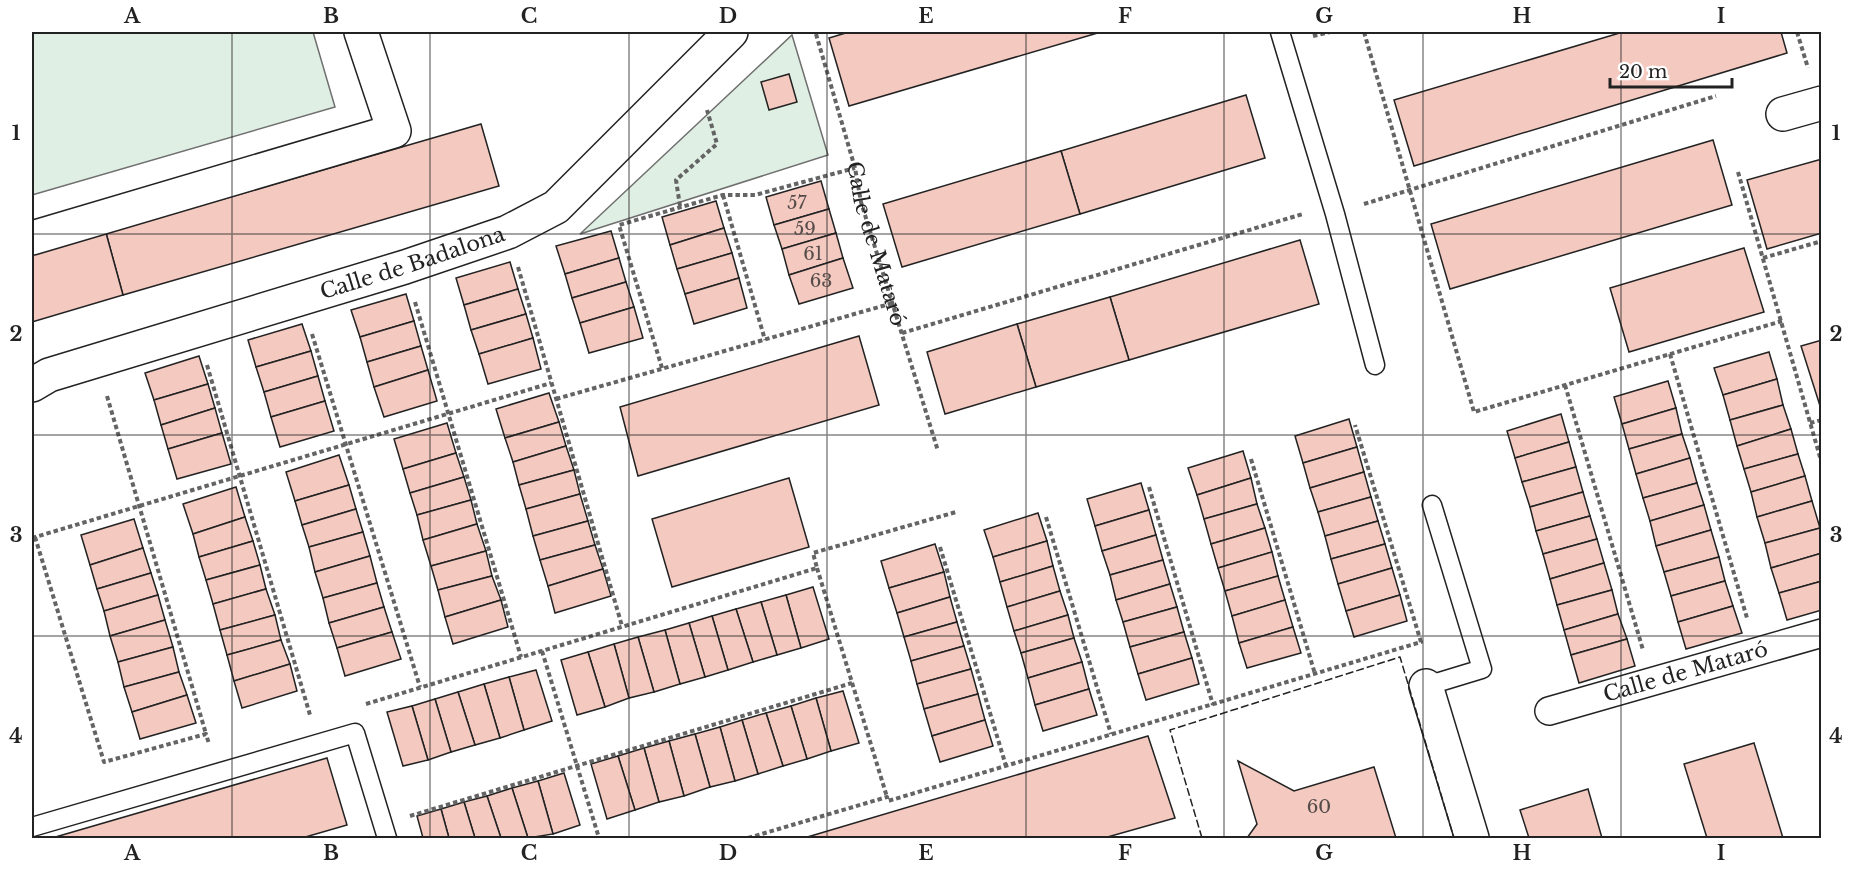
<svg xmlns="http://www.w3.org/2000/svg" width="1853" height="870" viewBox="0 0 1853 870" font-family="'Libre Baskerville',serif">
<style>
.green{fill:#e0efe3;stroke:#6f6f6f;stroke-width:1.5}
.building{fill:#f3c9c0;stroke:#222;stroke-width:1.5}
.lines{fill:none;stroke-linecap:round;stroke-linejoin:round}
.service-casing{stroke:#222;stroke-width:21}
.pedestrian-casing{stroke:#222;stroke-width:30}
.minor-casing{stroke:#222;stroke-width:36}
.path{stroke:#646464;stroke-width:4;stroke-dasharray:4.5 3;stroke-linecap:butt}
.service{stroke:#fff;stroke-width:18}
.pedestrian{stroke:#fff;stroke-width:27}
.minor{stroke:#fff;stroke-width:33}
.fence{stroke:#222;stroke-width:1.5;stroke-dasharray:8 3;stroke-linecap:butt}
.grid{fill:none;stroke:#222;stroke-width:1.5;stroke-opacity:0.55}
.labels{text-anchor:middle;stroke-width:4.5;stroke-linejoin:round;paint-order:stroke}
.number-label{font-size:18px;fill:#564c4a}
.street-label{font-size:21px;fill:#222;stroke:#fff}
.neatline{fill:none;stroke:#222;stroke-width:2}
.grid-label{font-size:20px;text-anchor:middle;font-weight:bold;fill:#222}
</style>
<rect width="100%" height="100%" fill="#fff"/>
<g class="green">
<path d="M 32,32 L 313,32 L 335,107 L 32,195 Z"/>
<path d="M 792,35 L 828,155 L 580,234 Z"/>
</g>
<g class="building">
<path d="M 849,32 L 1101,32 L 849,106 L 829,38 Z"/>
<path d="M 1623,32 L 1781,32 L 1787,53 L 1414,166 L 1394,100 Z"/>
<path d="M 789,74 L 797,102 L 769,110 L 761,82 Z"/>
<path d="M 1246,95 L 1265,158 L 1080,214 L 1061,151 Z"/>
<path d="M 481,124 L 499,186 L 123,295 L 106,233 Z"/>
<path d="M 1713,140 L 1732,205 L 1450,289 L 1431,224 Z"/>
<path d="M 1061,151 L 1080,214 L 902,267 L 883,204 Z"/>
<path d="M 1822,159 L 1822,233 L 1767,249 L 1747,180 Z"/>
<path d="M 821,181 L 829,209 L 774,225 L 766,197 Z"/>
<path d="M 716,201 L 724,228 L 670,245 L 662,217 Z"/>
<path d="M 829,209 L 836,233 L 782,249 L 774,225 Z"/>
<path d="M 724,228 L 732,253 L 677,269 L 670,245 Z"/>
<path d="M 611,231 L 619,258 L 565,274 L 556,246 Z"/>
<path d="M 106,233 L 123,295 L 32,322 L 32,255 Z"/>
<path d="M 836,233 L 843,258 L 789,275 L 782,249 Z"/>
<path d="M 1300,240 L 1319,304 L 1129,360 L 1110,297 Z"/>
<path d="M 1744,248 L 1764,312 L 1629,352 L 1610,288 Z"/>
<path d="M 732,253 L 739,278 L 685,294 L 677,269 Z"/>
<path d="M 619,258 L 626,282 L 572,298 L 565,274 Z"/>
<path d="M 843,258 L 853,288 L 799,304 L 789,275 Z"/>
<path d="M 510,262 L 518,289 L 464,305 L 456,278 Z"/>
<path d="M 739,278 L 747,308 L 694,324 L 685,294 Z"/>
<path d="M 626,282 L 634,307 L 580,323 L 572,298 Z"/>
<path d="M 518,289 L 526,314 L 471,330 L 464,305 Z"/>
<path d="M 406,294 L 414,321 L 360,337 L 351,310 Z"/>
<path d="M 1110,297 L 1129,360 L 1036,387 L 1017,324 Z"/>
<path d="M 634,307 L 643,338 L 589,353 L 580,323 Z"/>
<path d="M 526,314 L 533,338 L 479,354 L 471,330 Z"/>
<path d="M 414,321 L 421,346 L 367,362 L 360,337 Z"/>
<path d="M 302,324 L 311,351 L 256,367 L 248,340 Z"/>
<path d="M 1017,324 L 1036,387 L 945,414 L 927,352 Z"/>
<path d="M 859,336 L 879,405 L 638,476 L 620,407 Z"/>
<path d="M 533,338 L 541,369 L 488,384 L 479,354 Z"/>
<path d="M 1822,340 L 1822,409 L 1821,409 L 1801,346 Z"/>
<path d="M 421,346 L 428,370 L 374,387 L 367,362 Z"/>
<path d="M 311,351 L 318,376 L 264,392 L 256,367 Z"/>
<path d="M 1769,352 L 1777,379 L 1723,395 L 1714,368 Z"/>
<path d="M 199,356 L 208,384 L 154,400 L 145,373 Z"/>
<path d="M 428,370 L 437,401 L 384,417 L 374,387 Z"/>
<path d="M 318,376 L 325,401 L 271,417 L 264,392 Z"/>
<path d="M 1777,379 L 1783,405 L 1730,420 L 1723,395 Z"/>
<path d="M 1668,381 L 1676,408 L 1622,424 L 1614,397 Z"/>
<path d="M 208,384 L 215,408 L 161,425 L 154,400 Z"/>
<path d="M 549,393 L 559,422 L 505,438 L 496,409 Z"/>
<path d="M 325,401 L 334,431 L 280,447 L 271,417 Z"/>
<path d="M 1783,405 L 1791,429 L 1737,446 L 1730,420 Z"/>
<path d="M 215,408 L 222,433 L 168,449 L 161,425 Z"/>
<path d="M 1676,408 L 1682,434 L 1629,449 L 1622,424 Z"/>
<path d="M 1561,414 L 1569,442 L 1515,458 L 1507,431 Z"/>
<path d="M 1349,419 L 1357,447 L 1303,463 L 1295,436 Z"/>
<path d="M 559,422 L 566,446 L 513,462 L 505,438 Z"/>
<path d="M 447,423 L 456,453 L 403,469 L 394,439 Z"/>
<path d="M 1791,429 L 1798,454 L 1744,469 L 1737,446 Z"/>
<path d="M 222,433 L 231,464 L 177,479 L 168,449 Z"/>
<path d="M 1682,434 L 1690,458 L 1636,474 L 1629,449 Z"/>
<path d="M 1569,442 L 1576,467 L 1522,482 L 1515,458 Z"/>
<path d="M 566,446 L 574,470 L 519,485 L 513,462 Z"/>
<path d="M 1357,447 L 1364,472 L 1310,488 L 1303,463 Z"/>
<path d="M 1243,451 L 1251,478 L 1197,495 L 1188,468 Z"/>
<path d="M 456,453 L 464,477 L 410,493 L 403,469 Z"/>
<path d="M 1798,454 L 1805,476 L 1751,492 L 1744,469 Z"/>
<path d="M 339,455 L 349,485 L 295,501 L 286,472 Z"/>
<path d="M 1690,458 L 1697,483 L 1643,498 L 1636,474 Z"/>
<path d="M 1576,467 L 1583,492 L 1530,507 L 1522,482 Z"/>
<path d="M 574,470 L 580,494 L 526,509 L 519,485 Z"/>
<path d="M 1364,472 L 1371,497 L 1318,512 L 1310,488 Z"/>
<path d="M 1805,476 L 1812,501 L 1757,517 L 1751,492 Z"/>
<path d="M 464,477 L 471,500 L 417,515 L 410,493 Z"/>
<path d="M 789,478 L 809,547 L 672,587 L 652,519 Z"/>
<path d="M 1251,478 L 1257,504 L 1204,519 L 1197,495 Z"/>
<path d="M 1141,483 L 1149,510 L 1095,526 L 1087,499 Z"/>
<path d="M 1697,483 L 1704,505 L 1650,521 L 1643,498 Z"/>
<path d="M 349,485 L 356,509 L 302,525 L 295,501 Z"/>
<path d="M 236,487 L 245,517 L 193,534 L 183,504 Z"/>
<path d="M 1583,492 L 1590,516 L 1536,531 L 1530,507 Z"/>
<path d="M 580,494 L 588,521 L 533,536 L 526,509 Z"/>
<path d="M 1371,497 L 1378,521 L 1325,536 L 1318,512 Z"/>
<path d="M 471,500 L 477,524 L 423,540 L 417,515 Z"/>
<path d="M 1812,501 L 1820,528 L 1765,543 L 1757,517 Z"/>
<path d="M 1257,504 L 1265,528 L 1211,544 L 1204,519 Z"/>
<path d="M 1704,505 L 1711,530 L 1656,546 L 1650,521 Z"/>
<path d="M 356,509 L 363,532 L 309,547 L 302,525 Z"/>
<path d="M 1149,510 L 1156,535 L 1102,551 L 1095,526 Z"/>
<path d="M 1038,513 L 1047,541 L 993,557 L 984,530 Z"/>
<path d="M 1590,516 L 1597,539 L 1543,554 L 1536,531 Z"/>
<path d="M 245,517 L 253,541 L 199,557 L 193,534 Z"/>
<path d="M 134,519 L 143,548 L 90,565 L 81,535 Z"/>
<path d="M 588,521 L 595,545 L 540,560 L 533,536 Z"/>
<path d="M 1378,521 L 1385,544 L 1331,559 L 1325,536 Z"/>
<path d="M 477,524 L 486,551 L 431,566 L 423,540 Z"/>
<path d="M 1265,528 L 1272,552 L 1218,568 L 1211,544 Z"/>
<path d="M 1820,528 L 1822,553 L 1771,568 L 1765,543 Z"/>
<path d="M 1711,530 L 1719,557 L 1664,572 L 1656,546 Z"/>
<path d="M 363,532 L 370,556 L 315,572 L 309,547 Z"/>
<path d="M 1156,535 L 1163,560 L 1110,575 L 1102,551 Z"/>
<path d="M 1597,539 L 1604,563 L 1550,579 L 1543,554 Z"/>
<path d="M 253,541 L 260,565 L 206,580 L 199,557 Z"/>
<path d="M 1047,541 L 1053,566 L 1000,582 L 993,557 Z"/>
<path d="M 935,544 L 944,572 L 889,588 L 881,561 Z"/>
<path d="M 1385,544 L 1392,568 L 1338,584 L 1331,559 Z"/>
<path d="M 595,545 L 603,569 L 548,586 L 540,560 Z"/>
<path d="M 143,548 L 151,573 L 97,589 L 90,565 Z"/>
<path d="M 486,551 L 492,576 L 438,590 L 431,566 Z"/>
<path d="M 1272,552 L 1278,576 L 1225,591 L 1218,568 Z"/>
<path d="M 1822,553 L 1822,581 L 1779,593 L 1771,568 Z"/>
<path d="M 370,556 L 377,583 L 323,598 L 315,572 Z"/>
<path d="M 1719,557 L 1725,581 L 1671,596 L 1664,572 Z"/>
<path d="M 1163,560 L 1170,584 L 1116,600 L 1110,575 Z"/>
<path d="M 1604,563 L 1612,590 L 1557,605 L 1550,579 Z"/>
<path d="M 260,565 L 266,589 L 213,604 L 206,580 Z"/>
<path d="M 1053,566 L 1060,591 L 1007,607 L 1000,582 Z"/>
<path d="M 1392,568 L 1400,595 L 1346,611 L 1338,584 Z"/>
<path d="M 603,569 L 611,596 L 555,613 L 548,586 Z"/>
<path d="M 944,572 L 950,597 L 897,613 L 889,588 Z"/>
<path d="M 151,573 L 158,595 L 104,611 L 97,589 Z"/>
<path d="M 492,576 L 501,600 L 445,617 L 438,590 Z"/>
<path d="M 1278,576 L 1285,600 L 1232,616 L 1225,591 Z"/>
<path d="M 1725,581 L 1733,606 L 1678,622 L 1671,596 Z"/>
<path d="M 1822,581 L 1822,610 L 1787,620 L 1779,593 Z"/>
<path d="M 377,583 L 384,607 L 329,623 L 323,598 Z"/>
<path d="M 1170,584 L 1177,607 L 1123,622 L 1116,600 Z"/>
<path d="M 813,587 L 829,639 L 801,648 L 786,595 Z"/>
<path d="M 266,589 L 275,615 L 220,630 L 213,604 Z"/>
<path d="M 1612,590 L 1618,614 L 1564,630 L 1557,605 Z"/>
<path d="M 1060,591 L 1068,615 L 1014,631 L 1007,607 Z"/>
<path d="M 158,595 L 165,620 L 110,636 L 104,611 Z"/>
<path d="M 786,595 L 801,648 L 777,655 L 761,602 Z"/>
<path d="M 1400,595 L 1407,621 L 1354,637 L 1346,611 Z"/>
<path d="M 950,597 L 957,622 L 904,637 L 897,613 Z"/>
<path d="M 501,600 L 508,627 L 453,644 L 445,617 Z"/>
<path d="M 1285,600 L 1293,627 L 1239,643 L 1232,616 Z"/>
<path d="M 761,602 L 777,655 L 753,662 L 736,609 Z"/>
<path d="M 1733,606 L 1742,633 L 1686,649 L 1678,622 Z"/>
<path d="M 384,607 L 392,632 L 337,648 L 329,623 Z"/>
<path d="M 1177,607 L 1184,632 L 1130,647 L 1123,622 Z"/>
<path d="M 736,609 L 753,662 L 728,670 L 712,616 Z"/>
<path d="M 1618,614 L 1627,639 L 1571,655 L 1564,630 Z"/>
<path d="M 275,615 L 281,640 L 227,655 L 220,630 Z"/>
<path d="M 1068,615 L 1074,638 L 1021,653 L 1014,631 Z"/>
<path d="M 712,616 L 728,670 L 705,677 L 689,623 Z"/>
<path d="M 165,620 L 173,647 L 118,662 L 110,636 Z"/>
<path d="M 957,622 L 964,646 L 911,661 L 904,637 Z"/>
<path d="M 689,623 L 705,677 L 680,684 L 665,630 Z"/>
<path d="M 1293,627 L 1301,653 L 1247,668 L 1239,643 Z"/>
<path d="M 665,630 L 680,684 L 654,692 L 638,637 Z"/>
<path d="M 392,632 L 401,659 L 345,676 L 337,648 Z"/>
<path d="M 1184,632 L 1192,658 L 1138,674 L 1130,647 Z"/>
<path d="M 638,637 L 654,692 L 629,698 L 614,644 Z"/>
<path d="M 1074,638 L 1082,662 L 1028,678 L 1021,653 Z"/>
<path d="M 1627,639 L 1635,666 L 1579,683 L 1571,655 Z"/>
<path d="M 281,640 L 290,664 L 234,681 L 227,655 Z"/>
<path d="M 614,644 L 629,698 L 605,707 L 588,652 Z"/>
<path d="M 964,646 L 971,669 L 917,684 L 911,661 Z"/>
<path d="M 173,647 L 179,672 L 124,687 L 118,662 Z"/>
<path d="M 588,652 L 605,707 L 577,715 L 561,660 Z"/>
<path d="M 1192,658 L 1199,684 L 1146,700 L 1138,674 Z"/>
<path d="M 1082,662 L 1089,689 L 1035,705 L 1028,678 Z"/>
<path d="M 290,664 L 297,691 L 242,708 L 234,681 Z"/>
<path d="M 971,669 L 978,694 L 924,709 L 917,684 Z"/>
<path d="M 536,670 L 552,721 L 524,730 L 509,677 Z"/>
<path d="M 179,672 L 187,695 L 132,712 L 124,687 Z"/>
<path d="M 509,677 L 524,730 L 500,738 L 484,684 Z"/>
<path d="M 484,684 L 500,738 L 475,745 L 458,692 Z"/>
<path d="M 1089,689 L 1097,715 L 1043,731 L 1035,705 Z"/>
<path d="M 843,691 L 859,743 L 831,751 L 816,698 Z"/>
<path d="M 458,692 L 475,745 L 451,752 L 435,699 Z"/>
<path d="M 978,694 L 985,720 L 932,736 L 924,709 Z"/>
<path d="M 187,695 L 196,723 L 140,739 L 132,712 Z"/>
<path d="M 816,698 L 831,751 L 807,759 L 791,706 Z"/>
<path d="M 435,699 L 451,752 L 428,760 L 412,706 Z"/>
<path d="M 412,706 L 428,760 L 403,766 L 387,712 Z"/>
<path d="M 791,706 L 807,759 L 783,766 L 766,713 Z"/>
<path d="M 766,713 L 783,766 L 758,774 L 742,720 Z"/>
<path d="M 742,720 L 758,774 L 735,781 L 720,727 Z"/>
<path d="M 985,720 L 993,746 L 940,762 L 932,736 Z"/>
<path d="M 720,727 L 735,781 L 710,787 L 695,734 Z"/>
<path d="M 695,734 L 710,787 L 684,796 L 669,741 Z"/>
<path d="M 1148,736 L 1175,818 L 1104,838 L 804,838 Z"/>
<path d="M 669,741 L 684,796 L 659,802 L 644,748 Z"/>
<path d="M 1754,743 L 1783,838 L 1707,838 L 1684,764 Z"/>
<path d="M 644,748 L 659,802 L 635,810 L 618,756 Z"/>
<path d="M 618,756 L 635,810 L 607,819 L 591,764 Z"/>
<path d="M 327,758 L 347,825 L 302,838 L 52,838 Z"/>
<path d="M 1238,761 L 1294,791 L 1374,767 L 1396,838 L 1247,838 L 1257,824 Z"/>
<path d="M 564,773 L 580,825 L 553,834 L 538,781 Z"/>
<path d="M 538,781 L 553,834 L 528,838 L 512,788 Z"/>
<path d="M 512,788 L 528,838 L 501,838 L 487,796 Z"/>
<path d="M 1588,789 L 1602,838 L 1529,838 L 1520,810 Z"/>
<path d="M 487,796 L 501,838 L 475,838 L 464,802 Z"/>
<path d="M 464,802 L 475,838 L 449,838 L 441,809 Z"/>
<path d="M 441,809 L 449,838 L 423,838 L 417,816 Z"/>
</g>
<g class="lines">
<defs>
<g id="service">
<path d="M 1280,32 L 1335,214 L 1375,365"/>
<path d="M 1426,686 L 1482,669 L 1432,505"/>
<path d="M 32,827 L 355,733 L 387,838"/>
</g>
<g id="pedestrian">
<path id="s2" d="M 1549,711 L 1822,633"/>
</g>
<g id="minor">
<path d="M 1783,114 L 1822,103"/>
<path d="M 32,238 L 394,131 L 361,32"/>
<path id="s3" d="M 32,385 L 49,375 L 405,267 L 508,232 L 556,207 L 731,32"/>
<path d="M 1426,686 L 1472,838"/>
</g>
</defs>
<use href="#service" class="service-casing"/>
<use href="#pedestrian" class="pedestrian-casing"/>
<use href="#minor" class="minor-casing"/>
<g class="path">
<path d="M 1364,32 L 1474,412 L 1782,321"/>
<path d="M 1797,32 L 1808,68"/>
<path id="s1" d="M 816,34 L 855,168 L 861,202 L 938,451"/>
<path d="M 1313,36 L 1330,32"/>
<path d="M 1738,172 L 1822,464"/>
<path d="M 723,195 L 765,340"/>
<path d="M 1364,204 L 1716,96"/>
<path d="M 680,206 L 676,180 L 717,144 L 707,110"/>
<path d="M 1763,258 L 1822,241"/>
<path d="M 518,267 L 622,626"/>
<path d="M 415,302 L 521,657"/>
<path d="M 902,333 L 1303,214"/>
<path d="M 312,334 L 420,687"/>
<path d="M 1670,354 L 1747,618"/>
<path d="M 207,365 L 310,715"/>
<path d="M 662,368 L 619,225 L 723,195 L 755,195 L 855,168"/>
<path d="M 1565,385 L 1643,650"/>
<path d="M 107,396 L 206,734"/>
<path d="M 556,399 L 893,303"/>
<path d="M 1810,423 L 1822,420"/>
<path d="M 1251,459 L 1315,674"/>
<path d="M 1149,487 L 1213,705"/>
<path d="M 1046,517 L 1111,734"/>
<path d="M 35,537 L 104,762 L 206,734 L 209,744"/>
<path d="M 32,538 L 551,383"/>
<path d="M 940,547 L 1006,766"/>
<path d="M 817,568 L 887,797"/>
<path d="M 542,651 L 599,838"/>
<path d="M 366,704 L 817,568 L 813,553 L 956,512"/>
<path d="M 410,816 L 852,683"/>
<path d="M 748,838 L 887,797 L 888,801 L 1421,642 L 1355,425"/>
</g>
<use href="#service" class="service"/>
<use href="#pedestrian" class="pedestrian"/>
<use href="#minor" class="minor"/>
<path class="fence" d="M 1202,838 L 1170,730 L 1400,657 L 1454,838"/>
</g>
<path class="grid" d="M 232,32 L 232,838M 430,32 L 430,838M 629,32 L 629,838M 827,32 L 827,838M 1026,32 L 1026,838M 1224,32 L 1224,838M 1423,32 L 1423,838M 1621,32 L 1621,838M 32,234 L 1822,234M 32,435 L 1822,435M 32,636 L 1822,636"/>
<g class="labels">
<g class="number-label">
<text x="797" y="209">57</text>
<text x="805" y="235">59</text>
<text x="813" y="260">61</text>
<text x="821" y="287">63</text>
<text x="1319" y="813">60</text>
</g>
<g class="street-label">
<text dy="7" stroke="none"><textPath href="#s1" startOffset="218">Calle de Mataró</textPath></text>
<text dy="7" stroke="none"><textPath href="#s3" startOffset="400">Calle de Badalona</textPath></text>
<text dy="7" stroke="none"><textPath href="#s2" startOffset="142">Calle de Mataró</textPath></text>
</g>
</g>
<rect width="1853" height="870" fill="none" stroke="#ffffff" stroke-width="66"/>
<path d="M1610 78v9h122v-9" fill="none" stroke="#222222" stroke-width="3"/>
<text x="1619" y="78" font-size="18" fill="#222222" stroke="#ffffff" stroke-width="4.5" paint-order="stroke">20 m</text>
<rect x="33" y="33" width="1787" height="804" class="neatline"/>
<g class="grid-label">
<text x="132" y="23">A</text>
<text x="331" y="23">B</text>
<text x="529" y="23">C</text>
<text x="728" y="23">D</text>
<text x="926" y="23">E</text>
<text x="1125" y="23">F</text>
<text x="1324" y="23">G</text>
<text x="1522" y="23">H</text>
<text x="1721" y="23">I</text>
<text x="16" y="140">1</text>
<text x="1836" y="140">1</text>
<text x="16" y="341">2</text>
<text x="1836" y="341">2</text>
<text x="16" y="542">3</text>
<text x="1836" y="542">3</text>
<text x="16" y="743">4</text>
<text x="1836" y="743">4</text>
<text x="132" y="860">A</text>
<text x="331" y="860">B</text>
<text x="529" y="860">C</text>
<text x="728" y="860">D</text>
<text x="926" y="860">E</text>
<text x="1125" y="860">F</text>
<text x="1324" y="860">G</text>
<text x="1522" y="860">H</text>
<text x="1721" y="860">I</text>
</g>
</svg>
